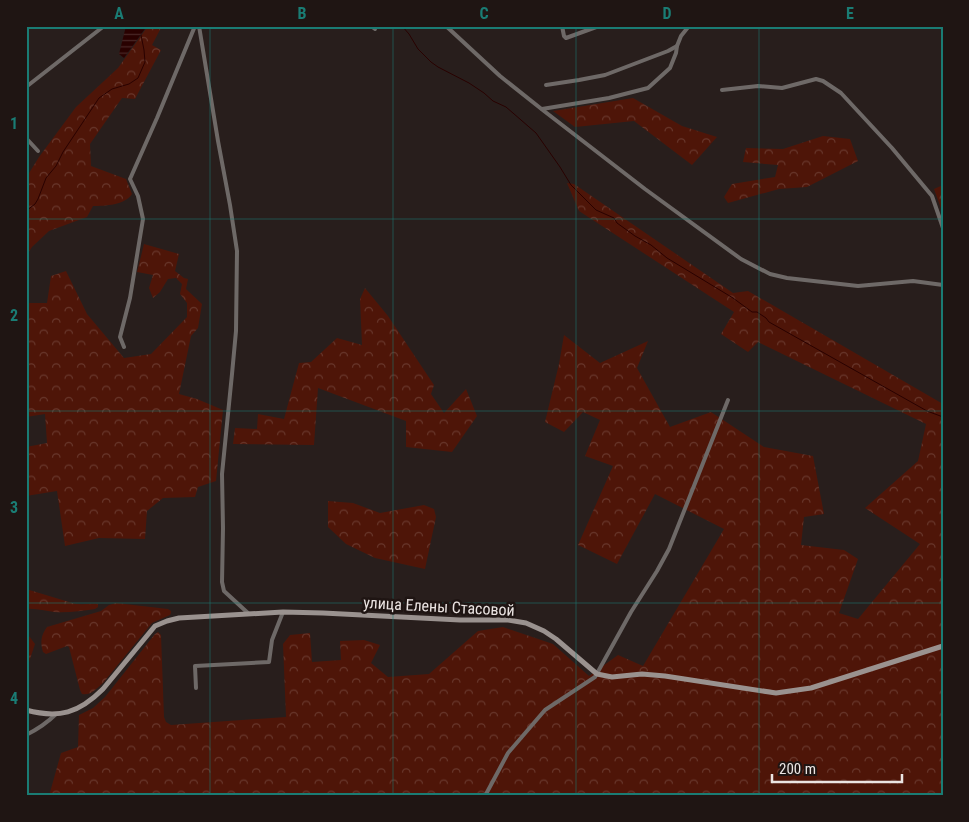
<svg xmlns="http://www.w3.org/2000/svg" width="969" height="822" viewBox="0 0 969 822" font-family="'Roboto Condensed',sans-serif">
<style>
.forest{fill:url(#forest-crowns)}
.water{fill:url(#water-rules)}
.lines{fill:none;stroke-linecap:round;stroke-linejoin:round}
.stream{stroke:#290100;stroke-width:1}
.street{stroke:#6e6967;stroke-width:4}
.secondary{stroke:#9a928f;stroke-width:5}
.grid{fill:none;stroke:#1a7c74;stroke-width:1;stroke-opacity:0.55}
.labels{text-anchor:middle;stroke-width:5;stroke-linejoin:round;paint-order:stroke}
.street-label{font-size:16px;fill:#ebe4e2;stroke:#1f1513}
.neatline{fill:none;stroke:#1a7c74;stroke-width:2}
.grid-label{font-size:16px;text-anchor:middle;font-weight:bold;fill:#1a7c74}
</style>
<defs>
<pattern id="forest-crowns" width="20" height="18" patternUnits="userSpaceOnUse" patternTransform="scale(1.25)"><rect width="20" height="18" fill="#4e1508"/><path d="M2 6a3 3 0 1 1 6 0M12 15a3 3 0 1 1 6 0" fill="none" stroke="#68372c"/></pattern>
<pattern id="water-rules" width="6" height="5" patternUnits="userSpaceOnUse" patternTransform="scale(1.25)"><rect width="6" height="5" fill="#290100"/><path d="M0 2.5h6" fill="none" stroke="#482625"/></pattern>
</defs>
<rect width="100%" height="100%" fill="#281e1c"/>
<g class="forest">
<path d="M 148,26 L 162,26 L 152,45 L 161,50 L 135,99 L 122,98 L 90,144 L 91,166 L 126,179 L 132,194 C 125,205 105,206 93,206 L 87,217 L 49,231 L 32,247 L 26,256 L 26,178 L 39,157 L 76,107 L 118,68 Z"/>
<path d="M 633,98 L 682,126 L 717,137 L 692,165 L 634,121 L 575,127 L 553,111 Z"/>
<path d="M 823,136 L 850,139 L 858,161 L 807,187 L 779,189 L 728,203 L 724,197 L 732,184 L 775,177 L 778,165 L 743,162 L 746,148 L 783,149 Z"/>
<path d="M 567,183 L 574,184 L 733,293 L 748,291 L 943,404 L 943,796 L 49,796 L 61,753 L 78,747 L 79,715 L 93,708 L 105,697 L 155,634 L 158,632 L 161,635 L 164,717 L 166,722 L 171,725 L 286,717 L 283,644 L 290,635 L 310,633 L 312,662 L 341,660 L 340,641 L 364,640 L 380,645 L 371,663 L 388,677 L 429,674 L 478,631 L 503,627 L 553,644 L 589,676 L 618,655 L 643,666 L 724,529 L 655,494 L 617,564 L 578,545 L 613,466 L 585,456 L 600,420 L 583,412 L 564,432 L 545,422 L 559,364 L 564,335 L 600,363 L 648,341 L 637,368 L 670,427 L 711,412 L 764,447 L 813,456 L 824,514 L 804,517 L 801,545 L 844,550 L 858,559 L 839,613 L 858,619 L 920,544 L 865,508 L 918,461 L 926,424 L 758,342 L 748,352 L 721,334 L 734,312 L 579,211 Z"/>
<path d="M 943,185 L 943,214 L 934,189 Z"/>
<path d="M 144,244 L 179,254 L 175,271 L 184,278 L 188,279 L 186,289 L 202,304 L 198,328 L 191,336 L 179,394 L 197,399 L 223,410 L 216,481 L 198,487 L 195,497 L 163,498 L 147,511 L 145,539 L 99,538 L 65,546 L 57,491 L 26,496 L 26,447 L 47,443 L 45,414 L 26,417 L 26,303 L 47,303 L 51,276 L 66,271 L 87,314 L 124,358 L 151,354 L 187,317 L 187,303 L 180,294 L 182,284 L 176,278 L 168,279 L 160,292 L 153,298 L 149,288 L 153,275 L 137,272 Z"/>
<path d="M 365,288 L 388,316 L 434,385 L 431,394 L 444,413 L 466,389 L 477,416 L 452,452 L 406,447 L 406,421 L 318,388 L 314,445 L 233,444 L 235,428 L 257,429 L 258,414 L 284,419 L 299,363 L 311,362 L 337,338 L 362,345 L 360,299 Z"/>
<path d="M 328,501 L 353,503 L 380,513 L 424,505 L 434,509 L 436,517 L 425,569 L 375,558 L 346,544 L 328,527 Z"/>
<path d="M 26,589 L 69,602 C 79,606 88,603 98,604 L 98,607 L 95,609 C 81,611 68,613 54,612 C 45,611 36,608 26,609 Z"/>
<path d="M 116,603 L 168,609 L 171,611 L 171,613 L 170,615 L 152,623 L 103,683 C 97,688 91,696 82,694 L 80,690 L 69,647 L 67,646 L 46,654 L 43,652 C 40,642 41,635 47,627 L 101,611 L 109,605 Z"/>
<path d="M 26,632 L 35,644 L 26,671 Z"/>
</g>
<path class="water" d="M 126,26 L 147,26 L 124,58 L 119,54 Z"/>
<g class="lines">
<g class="stream">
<path d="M 402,26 L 409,34 L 418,49 L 431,62 L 438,67 L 469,83 L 484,93 L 493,101 L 506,107 L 536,133 L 560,167 L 571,185 L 596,210 L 614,218 L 617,223 L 635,236 L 651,245 L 667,258 L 733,298 L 752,312 L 757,312 L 766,318 L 769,322 L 927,411 L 943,417"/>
<path d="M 26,28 L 30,26"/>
<path d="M 26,211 L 35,204 L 38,199 L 46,178 L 56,166 L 63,152 L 99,98 L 112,89 L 129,84 L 138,78 L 145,62 L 144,50 L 141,35"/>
</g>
<g class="street">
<path d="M 199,26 L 218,141 L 230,205 L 237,251 L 236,331 L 232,374 L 222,474 L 223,528 L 222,582 L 224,591 L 249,614"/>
<path d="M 371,26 L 375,29"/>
<path d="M 446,26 L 500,76 L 544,111 L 645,189 L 741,259 L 770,274 L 787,278 L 858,286 L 913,281 L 943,285"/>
<path d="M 562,26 L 564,36 L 566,38 L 599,26"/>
<path d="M 546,85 L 579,80 L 605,75 L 668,51 L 677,46"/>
<path d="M 26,87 L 104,26"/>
<path d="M 722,90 L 758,86 L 782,88 L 816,79 L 823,81 L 841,93 L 892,148 L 932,196 L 943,228"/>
<path d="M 542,109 L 609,98 L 648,88 L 670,68 L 676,53 L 677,46 L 681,36 L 689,26"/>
<path d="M 26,138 L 38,151"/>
<path d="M 124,347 L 120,337 L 130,298 L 143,219 L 138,196 L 130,179 L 157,118 L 195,26"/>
<path d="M 196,688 L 195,666 L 269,662 L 272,640 L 283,612"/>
<path d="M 26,735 C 38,729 47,723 56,714"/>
<path d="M 485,796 L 508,753 L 545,710 L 595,677 L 631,612 L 657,571 L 669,549 L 728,400"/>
</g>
<path class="secondary" d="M 26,710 C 59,719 79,713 103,689 L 155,626 L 167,621 L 179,618 L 283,612 L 323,613 L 460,620 L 508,620 L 526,623 L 544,631 L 556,639 L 597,674 L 612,677 L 642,674 L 665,676 L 776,693 L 811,688 L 943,646"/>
</g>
<path class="grid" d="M 210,26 L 210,796M 393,26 L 393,796M 576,26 L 576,796M 759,26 L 759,796M 26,219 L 943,219M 26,411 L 943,411M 26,603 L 943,603"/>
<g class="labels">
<g class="street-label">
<text transform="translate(439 606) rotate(3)" y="6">улица Елены Стасовой</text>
</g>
</g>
<rect width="969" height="822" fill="none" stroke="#1f1513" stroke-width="55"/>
<path d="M772 774v8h130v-8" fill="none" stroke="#ebe4e2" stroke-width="2.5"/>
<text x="779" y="774" font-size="15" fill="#ebe4e2" stroke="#1f1513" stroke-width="4" paint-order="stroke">200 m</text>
<rect x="28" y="28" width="914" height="766" class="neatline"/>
<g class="grid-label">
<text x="119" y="19">A</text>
<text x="302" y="19">B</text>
<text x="484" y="19">C</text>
<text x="667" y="19">D</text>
<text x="850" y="19">E</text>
<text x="14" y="129">1</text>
<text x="14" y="321">2</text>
<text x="14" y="513">3</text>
<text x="14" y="704">4</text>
</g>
</svg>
